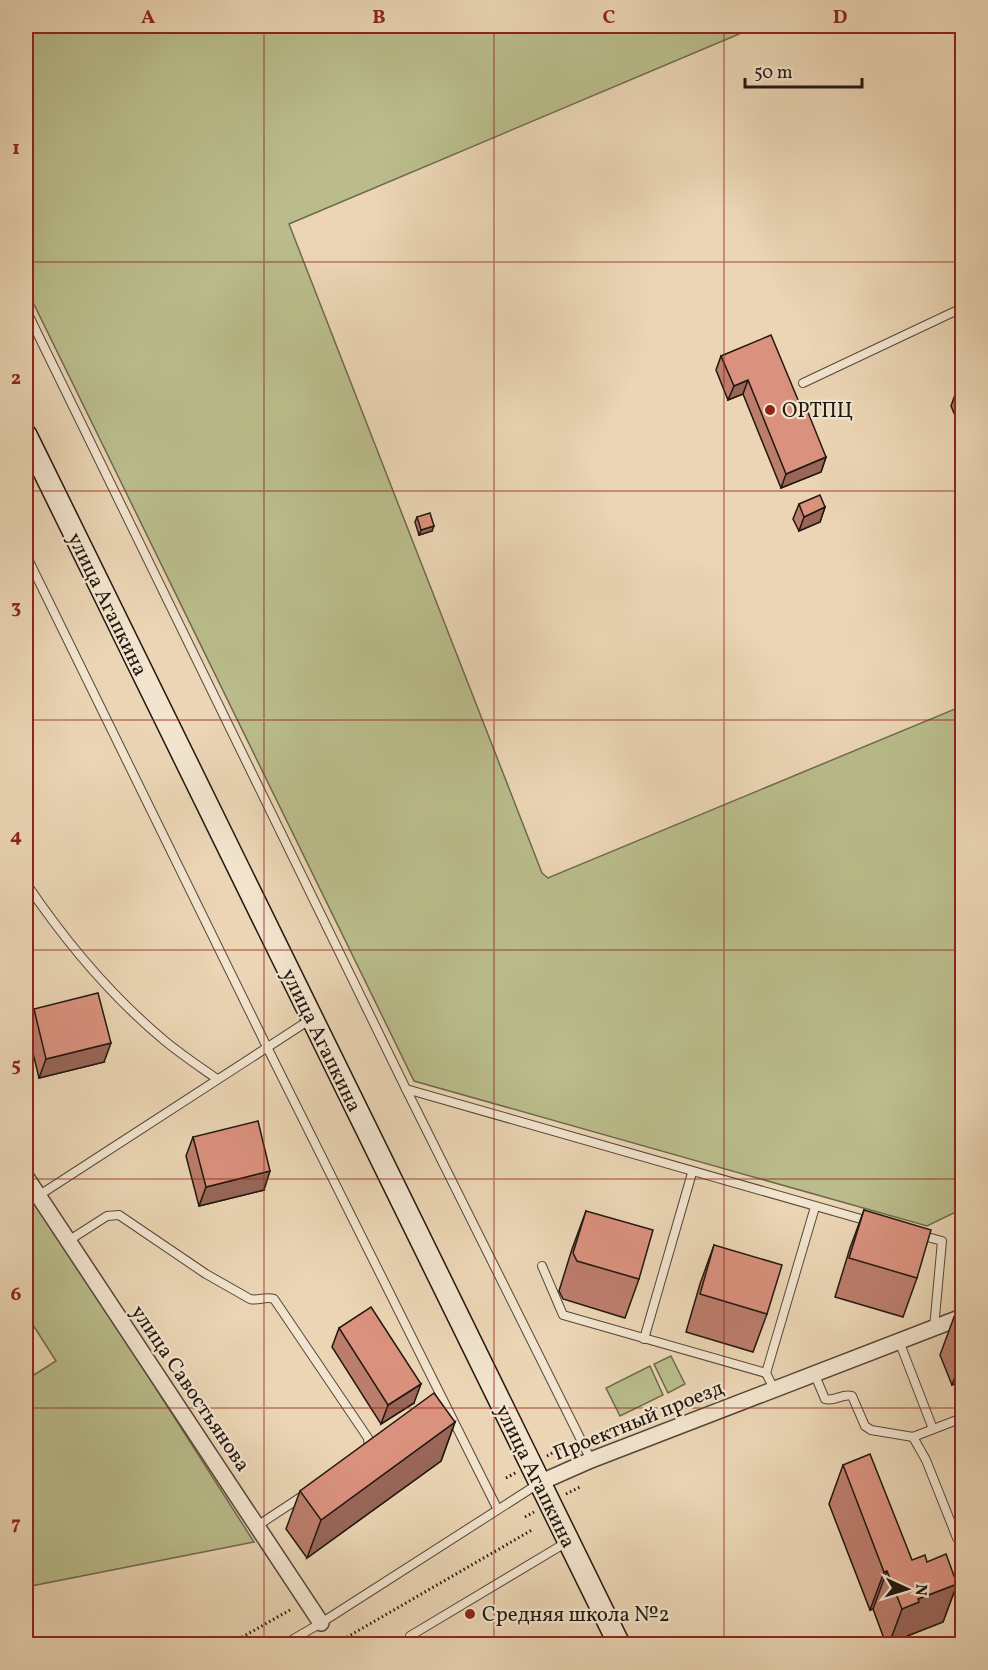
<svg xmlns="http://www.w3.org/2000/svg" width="988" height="1670" viewBox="0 0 988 1670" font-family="Vollkorn,serif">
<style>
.green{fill:#babc8b;stroke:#6e6a4e;stroke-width:1.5}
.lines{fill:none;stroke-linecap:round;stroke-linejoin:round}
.service-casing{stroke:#544739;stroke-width:10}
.minor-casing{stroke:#544739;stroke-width:18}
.secondary-casing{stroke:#221810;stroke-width:24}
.path{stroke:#221810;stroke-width:3;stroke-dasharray:1.5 3;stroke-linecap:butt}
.service{stroke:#f2e4ce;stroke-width:8}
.minor{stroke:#f2e4ce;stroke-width:15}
.secondary{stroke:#f2e4ce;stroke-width:21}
.wall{fill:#bb7d6c;stroke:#221810;stroke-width:1.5}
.shaded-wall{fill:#996658;stroke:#221810;stroke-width:1.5}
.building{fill:#da917e;stroke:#221810;stroke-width:1.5}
.grid{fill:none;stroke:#8f2418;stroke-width:1.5;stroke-opacity:0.55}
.poi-dot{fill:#8f2418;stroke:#f2e4ce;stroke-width:2}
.labels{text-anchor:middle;stroke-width:4.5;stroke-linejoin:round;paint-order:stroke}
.poi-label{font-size:21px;fill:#221810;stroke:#f2e4ce;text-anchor:start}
.street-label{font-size:21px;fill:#221810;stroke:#f2e4ce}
.neatline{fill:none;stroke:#8f2418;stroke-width:2}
.grid-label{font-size:20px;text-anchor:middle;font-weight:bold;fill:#8f2418}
</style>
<rect width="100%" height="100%" fill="#ebd5b4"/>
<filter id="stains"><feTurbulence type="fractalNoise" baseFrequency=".00333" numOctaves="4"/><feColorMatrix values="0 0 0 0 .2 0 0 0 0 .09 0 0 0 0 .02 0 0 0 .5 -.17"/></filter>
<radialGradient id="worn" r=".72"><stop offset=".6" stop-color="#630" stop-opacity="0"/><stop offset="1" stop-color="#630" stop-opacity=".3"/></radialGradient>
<g class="green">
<path d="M 26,26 L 758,26 L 289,224 L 542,873 L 548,878 L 962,706 L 962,1209 L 927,1226 L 414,1081 L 26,288 Z"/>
<path d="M 26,1190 L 139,1362 L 254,1542 L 26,1587 L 26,1380 L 56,1361 L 26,1314 Z"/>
<path d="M 671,1356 L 685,1384 L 668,1393 L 654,1364 Z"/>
<path d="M 650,1366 L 663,1395 L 620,1416 L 606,1388 Z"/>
</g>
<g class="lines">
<defs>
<g id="service">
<path d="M 26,310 L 406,1089 L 591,1460"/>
<path d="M 803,383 L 962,308"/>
<path d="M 26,555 L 267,1047 L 497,1508"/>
<path d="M 26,883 C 65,941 111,996 165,1041 C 182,1055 200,1067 217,1079"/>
<path d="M 406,1089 L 868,1221"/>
<path d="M 38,1196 L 311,1019"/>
<path d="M 920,1235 L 942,1241 L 934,1328"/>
<path d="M 68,1241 L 107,1216 L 119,1215 L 206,1274 L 250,1299 C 259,1301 266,1296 274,1299 L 368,1438 L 369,1448"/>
<path d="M 542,1266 L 563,1315 L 766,1373"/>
<path d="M 644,1339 L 692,1173"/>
<path d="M 899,1341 L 933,1429"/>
<path d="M 814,1373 L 825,1399 C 835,1402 842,1393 852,1396 L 865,1426 L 871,1430 L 913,1437 L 962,1418"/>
<path d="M 774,1389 L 766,1373 L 815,1207"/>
<path d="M 913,1437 L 926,1460 L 957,1538"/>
<path d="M 257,1526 L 304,1495"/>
<path d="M 410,1636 L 567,1542"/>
<path d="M 285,1644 L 321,1623 L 538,1484"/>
</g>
<g id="minor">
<path d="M 26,1177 L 321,1623"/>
<path d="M 539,1483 L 591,1460 L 962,1317"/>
</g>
<path id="secondary" d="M 26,435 L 619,1644"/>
</defs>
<use href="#service" class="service-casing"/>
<use href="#minor" class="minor-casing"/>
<use href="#secondary" class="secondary-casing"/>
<g class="path">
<path d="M 547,1456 L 561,1448"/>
<path d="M 506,1478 L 517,1472"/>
<path d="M 566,1494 L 580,1487"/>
<path d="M 525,1517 L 534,1512"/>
<path d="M 230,1644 L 290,1610"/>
<path d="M 335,1644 L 532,1530"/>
</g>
<use href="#service" class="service"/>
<use href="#minor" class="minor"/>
<use href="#secondary" class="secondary"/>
</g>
<g class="wall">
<path d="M 721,356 L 801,407 L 826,457 L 821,472 L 781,488 L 743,394 L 728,400 L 716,370 Z"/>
<path d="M 963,389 L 963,432 L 962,432 L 951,406 L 956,392 Z"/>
<path d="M 799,504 L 825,507 L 820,522 L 799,531 L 793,519 Z"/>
<path d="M 417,517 L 432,531 L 419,535 L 415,522 Z"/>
<path d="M 34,1009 L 104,1062 L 39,1078 L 27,1028 Z"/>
<path d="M 193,1137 L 264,1190 L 199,1206 L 186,1156 Z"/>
<path d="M 864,1210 L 917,1278 L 903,1317 L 835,1297 L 850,1248 Z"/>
<path d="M 586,1211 L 639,1279 L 625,1318 L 563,1299 L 559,1291 L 572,1249 Z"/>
<path d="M 714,1245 L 767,1314 L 753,1352 L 686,1332 L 700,1284 Z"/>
<path d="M 963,1313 L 963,1381 L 952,1385 L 940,1355 L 954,1317 Z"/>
<path d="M 339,1328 L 414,1403 L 381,1424 L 332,1347 Z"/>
<path d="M 455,1422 L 441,1461 L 307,1558 L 286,1529 L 300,1491 Z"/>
<path d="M 843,1465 L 912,1560 L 927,1562 L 957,1584 L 943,1622 L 907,1636 L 905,1640 L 895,1644 L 886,1644 L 873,1609 L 870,1610 L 829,1504 Z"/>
</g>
<g class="shaded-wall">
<path d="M 748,380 L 743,394 L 728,400 L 734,386 Z"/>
<path d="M 826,457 L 821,472 L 781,488 L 786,474 Z"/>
<path d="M 825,507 L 820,522 L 799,531 L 804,517 Z"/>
<path d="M 434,526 L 432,531 L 419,535 L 421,530 Z"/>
<path d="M 111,1043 L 104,1062 L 39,1078 L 46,1059 Z"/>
<path d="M 270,1171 L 264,1190 L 199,1206 L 206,1187 Z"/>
<path d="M 963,1356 L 963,1381 L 952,1385 Z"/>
<path d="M 421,1384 L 414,1403 L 381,1424 L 388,1405 Z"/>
<path d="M 455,1422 L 441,1461 L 307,1558 L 321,1520 Z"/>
<path d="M 887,1571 L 873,1609 L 870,1610 L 884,1572 Z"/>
<path d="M 957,1584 L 943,1622 L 907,1636 L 905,1640 L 895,1644 L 889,1644 L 902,1609 L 918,1599 Z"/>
</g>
<g class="building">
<path d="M 771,335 L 801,407 L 805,405 L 826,457 L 786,474 L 748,380 L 734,386 L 721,356 Z"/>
<path d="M 963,389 L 963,408 L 956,392 Z"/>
<path d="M 820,495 L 825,507 L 804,517 L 799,504 Z"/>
<path d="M 430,513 L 434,526 L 421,530 L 417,517 Z"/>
<path d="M 98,993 L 111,1043 L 46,1059 L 34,1009 Z"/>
<path d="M 258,1121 L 270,1171 L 206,1187 L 193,1137 Z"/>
<path d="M 864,1210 L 931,1230 L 917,1278 L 849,1258 Z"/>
<path d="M 586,1211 L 653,1230 L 639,1279 L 577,1261 L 573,1253 Z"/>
<path d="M 714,1245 L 782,1265 L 767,1314 L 700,1294 Z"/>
<path d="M 371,1307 L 421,1384 L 388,1405 L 339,1328 Z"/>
<path d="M 963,1313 L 963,1338 L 954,1317 Z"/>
<path d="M 434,1393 L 455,1422 L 321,1520 L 300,1491 Z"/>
<path d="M 870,1454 L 912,1560 L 925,1555 L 927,1562 L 946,1554 L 957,1584 L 918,1599 L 919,1602 L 902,1609 L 887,1571 L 884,1572 L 843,1465 Z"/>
</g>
<path class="grid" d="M 264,26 L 264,1644M 494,26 L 494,1644M 724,26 L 724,1644M 26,262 L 962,262M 26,491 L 962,491M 26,720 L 962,720M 26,950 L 962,950M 26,1179 L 962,1179M 26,1408 L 962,1408"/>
<g class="poi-dot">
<circle cx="770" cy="410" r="6"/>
<circle cx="470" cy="1614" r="6"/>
</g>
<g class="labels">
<g class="poi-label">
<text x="782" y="417">ОРТПЦ</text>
<text x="482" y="1621">Средняя школа №2</text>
</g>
<g class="street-label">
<text transform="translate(108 604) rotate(64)" y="7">улица Агапкина</text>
<text transform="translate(322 1040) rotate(64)" y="7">улица Агапкина</text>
<text transform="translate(191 1388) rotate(56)" y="7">улица Савостьянова</text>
<text transform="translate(638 1420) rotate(-22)" y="7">Проектный проезд</text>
<text transform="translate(536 1476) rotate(64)" y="7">улица Агапкина</text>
</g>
</g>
<rect width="988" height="1670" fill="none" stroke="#ebd5b4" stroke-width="66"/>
<g transform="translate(907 1589) rotate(94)" stroke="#f2e4ce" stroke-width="4.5" paint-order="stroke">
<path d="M0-4.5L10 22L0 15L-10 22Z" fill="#221810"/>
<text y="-9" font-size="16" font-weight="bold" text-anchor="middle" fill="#221810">N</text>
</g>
<path d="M745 78v9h117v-9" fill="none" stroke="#221810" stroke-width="3"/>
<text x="754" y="78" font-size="18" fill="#221810" stroke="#f2e4ce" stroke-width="4.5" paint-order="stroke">50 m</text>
<rect x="33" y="33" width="922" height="1604" class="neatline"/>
<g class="grid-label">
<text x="148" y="23">A</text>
<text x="379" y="23">B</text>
<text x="609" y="23">C</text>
<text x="840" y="23">D</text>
<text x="16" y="154">1</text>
<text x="16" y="384">2</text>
<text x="16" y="613">3</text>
<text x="16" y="842">4</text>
<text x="16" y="1071">5</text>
<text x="16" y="1300">6</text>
<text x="16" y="1529">7</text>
</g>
<rect width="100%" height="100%" filter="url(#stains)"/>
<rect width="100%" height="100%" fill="url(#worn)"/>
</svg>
